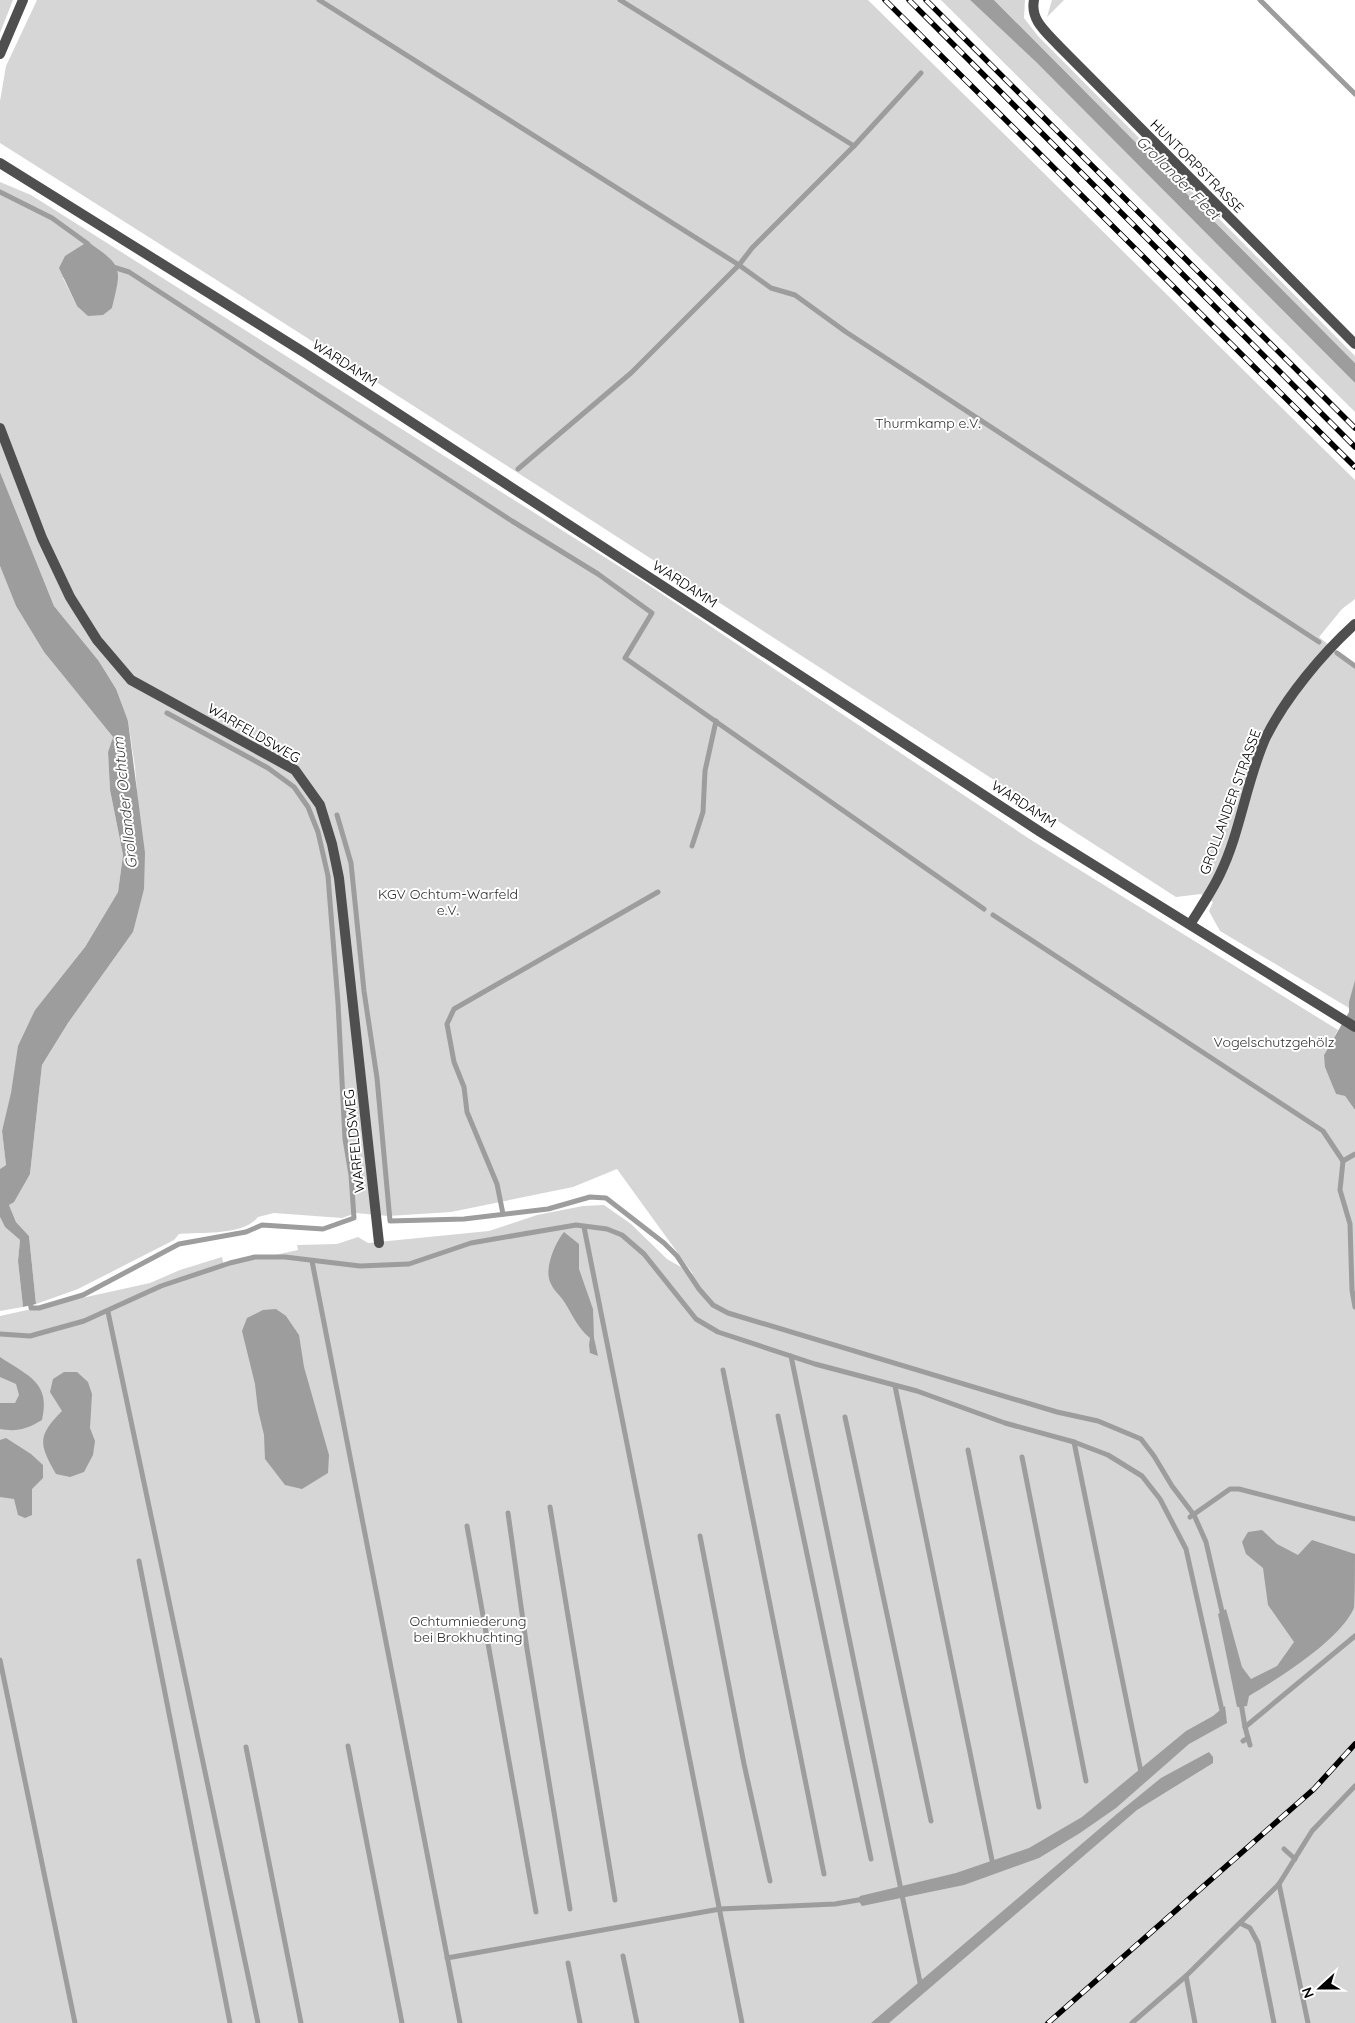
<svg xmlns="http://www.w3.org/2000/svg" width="1355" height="2023" viewBox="0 0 1355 2023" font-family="Quicksand,sans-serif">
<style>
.green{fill:#d6d6d6;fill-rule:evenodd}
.water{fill:#9d9d9d}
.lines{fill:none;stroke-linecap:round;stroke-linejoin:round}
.stream{stroke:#9d9d9d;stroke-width:5}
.service{stroke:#4f4f4f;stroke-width:10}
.minor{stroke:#4f4f4f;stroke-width:10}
.tertiary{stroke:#4f4f4f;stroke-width:10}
.rail-casing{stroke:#000;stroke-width:5.5}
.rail{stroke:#fff;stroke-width:4;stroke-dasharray:11;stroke-linecap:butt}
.labels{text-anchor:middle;stroke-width:4;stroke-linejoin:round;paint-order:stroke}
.street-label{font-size:14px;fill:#000;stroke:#fff}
.park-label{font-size:14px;fill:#2d2d2d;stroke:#fff}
.water-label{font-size:15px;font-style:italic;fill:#3e3e3e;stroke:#fff}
</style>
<rect width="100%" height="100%" fill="#fff"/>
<g class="green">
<path d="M 0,0 L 13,0 L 0,33 Z"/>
<path d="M 37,0 L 868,0 L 1355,480 L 1355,599 L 1342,609 L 1319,637 L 1355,666 L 1355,980 L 1349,1008 L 1220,931 L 1209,911 L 1213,902 L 1201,894 L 1176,897 C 784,645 394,391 0,143 L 0,101 L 6,66 Z"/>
<path d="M 941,0 L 970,0 L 1036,62 L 1355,383 L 1355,412 Z"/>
<path d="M 994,0 L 1025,0 L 1024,18 L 1038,36 L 1355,356 L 1355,363 Z"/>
<path d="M 1052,0 L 1064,0 L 1047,17 Z"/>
<path d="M 0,182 L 31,195 L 644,582 L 1028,838 L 1338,1030 L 1324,1055 L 1336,1094 L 1345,1096 L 1355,1110 L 1355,2023 L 0,2023 L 0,1316 L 150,1283 L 180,1270 L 222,1257 L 224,1266 L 298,1250 L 297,1245 L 337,1244 L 358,1237 L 368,1243 L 489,1231 L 537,1215 L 583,1206 L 604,1205 L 631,1224 L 667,1259 L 693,1274 L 617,1169 L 573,1187 L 451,1212 L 388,1216 L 356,1213 L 342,1218 L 274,1213 L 258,1217 C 244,1236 201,1232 179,1234 L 174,1240 L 78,1289 L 36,1304 L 29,1236 L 16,1222 L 9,1205 L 30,1174 L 42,1065 L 68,1023 L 133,932 L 138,805 L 135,767 L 128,721 L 98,660 L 54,606 L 0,472 ZM 118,269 L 112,308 L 77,306 L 63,278 Z"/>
<path d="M 0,566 L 16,606 L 44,652 L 113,737 L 108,752 L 110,790 L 123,855 L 118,892 L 85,947 L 35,1010 L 2,1131 L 6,1165 L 0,1169 Z"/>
<path d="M 0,1217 L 5,1227 L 20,1240 L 18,1261 L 23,1307 L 0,1311 Z"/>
</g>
<g class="water">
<path d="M 970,0 L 994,0 L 1355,363 L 1355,383 L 1036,62 Z"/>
<path d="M 84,244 L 91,244 C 124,267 121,269 112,308 L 103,315 L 88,316 L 77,306 L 59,268 L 65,256 Z"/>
<path d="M 0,472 L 54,606 L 98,660 L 116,689 L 128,721 L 145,853 L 144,889 L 133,932 L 68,1023 L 42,1065 L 30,1174 L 14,1202 L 9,1205 L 16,1222 L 29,1236 L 36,1304 L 23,1307 L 18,1261 L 20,1240 L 5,1227 L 0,1217 L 0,1169 L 6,1165 L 2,1131 L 11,1093 L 18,1046 L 35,1010 L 85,947 L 118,892 L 123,855 L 110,790 L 108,752 L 113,737 L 44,652 L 16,606 L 0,566 Z"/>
<path d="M 1355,980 L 1355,1110 L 1345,1096 L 1336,1094 L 1325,1067 L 1324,1055 L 1349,1012 L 1349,1002 Z"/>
<path d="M 564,1232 L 579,1244 L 579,1269 L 593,1309 L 594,1338 L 598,1356 L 590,1353 L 589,1345 L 590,1338 C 578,1328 573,1316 565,1303 C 561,1296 554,1291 551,1284 C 543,1270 555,1243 564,1232 Z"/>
<path d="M 276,1309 L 286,1316 L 299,1335 L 304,1367 L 329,1455 L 328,1473 L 302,1489 L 285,1485 L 265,1459 L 264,1435 L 258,1410 L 255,1384 L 242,1331 L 247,1318 L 263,1310 Z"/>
<path d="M 0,1357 C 28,1376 51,1382 42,1420 C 27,1429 17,1432 0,1429 L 0,1403 L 15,1403 L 19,1395 L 16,1384 L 0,1377 Z"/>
<path d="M 64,1372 L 77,1372 L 88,1382 L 92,1394 L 90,1428 L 95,1441 L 93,1455 L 84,1472 L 70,1477 L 56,1474 C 39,1444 37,1436 62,1411 L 50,1392 L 53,1379 Z"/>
<path d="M 6,1438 L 31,1454 L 43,1465 L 43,1478 L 32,1489 L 32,1515 L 25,1518 L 18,1515 L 14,1499 L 0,1497 L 0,1440 Z"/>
<path d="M 1262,1530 L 1277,1544 L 1298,1555 L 1312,1540 L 1355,1554 C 1355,1564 1355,1601 1354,1608 C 1340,1640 1279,1678 1249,1696 L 1247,1706 L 1237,1707 L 1218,1614 L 1226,1609 L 1242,1667 L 1251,1679 L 1277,1666 L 1294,1642 L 1268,1605 L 1263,1568 L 1246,1554 L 1242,1542 L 1248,1532 Z"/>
<path d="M 1225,1706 L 1227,1723 L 1189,1744 L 1116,1808 L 1080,1833 L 1039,1858 L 964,1885 L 862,1906 L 858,1900 L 860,1896 L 956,1873 L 1029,1848 L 1082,1817 L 1186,1731 L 1213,1716 Z"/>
<path d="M 1209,1752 L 1213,1757 L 1213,1763 L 1137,1810 L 889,2023 L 871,2023 L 1118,1813 L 1161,1778 Z"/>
</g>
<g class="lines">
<g class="stream">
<path d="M 319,0 L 739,265 L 771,288 L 795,295 L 846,332 L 1319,642"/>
<path d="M 620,0 L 854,146"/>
<path d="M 1260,0 L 1355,94"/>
<path d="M 0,192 L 52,218 L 88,244 L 90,248"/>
<path d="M 113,267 L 129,272 L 512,521 L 598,574 L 652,613 L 625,658 L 984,909"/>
<path d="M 518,469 L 631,373 L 739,265 L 752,248 L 854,146 L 921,73"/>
<path d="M 1337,653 L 1355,666"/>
<path d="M 337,815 L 351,863 L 364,991 L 377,1078 L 390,1221 L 464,1219 L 548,1209 L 590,1197 L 606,1198 L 664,1243 L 677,1256 L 699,1289 L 713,1305 L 728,1313 L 1057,1412 L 1098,1421 L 1141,1439 L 1154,1456 L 1172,1486 L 1194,1515 L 1206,1542 L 1223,1616"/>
<path d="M 692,846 L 703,812 L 705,771 L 716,721"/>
<path d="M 993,915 L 1323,1131 L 1343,1161"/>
<path d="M 1355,1154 L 1343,1161 L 1340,1190 L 1350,1224 L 1352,1290 L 1355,1307"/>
<path d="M 503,1214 L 497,1184 L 467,1112 L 464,1087 L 454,1062 L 447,1024 L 454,1009 L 658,892"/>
<path d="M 584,1227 L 742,2023"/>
<path d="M 312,1261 L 460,2023"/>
<path d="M 30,1299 L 31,1308 L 39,1308 L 83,1295 L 179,1244 L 246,1232 L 262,1225 L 323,1229 L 354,1218 L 351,1175 L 345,1139 L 338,1003 L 328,876 L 318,832 L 308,807 L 294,787 L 268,768 L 167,713"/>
<path d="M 108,1312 L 258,2023"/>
<path d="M 0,1334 L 30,1336 L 84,1321 L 161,1286 L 230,1263 L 255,1257 L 285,1257 L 360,1266 L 409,1264 L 471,1243 L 576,1225 L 607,1229 L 622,1235 L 644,1254 L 696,1319 L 718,1332 L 815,1364 L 917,1391 L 1005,1423 L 1074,1442 L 1108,1455 L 1142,1476 L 1160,1499 L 1186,1549 L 1223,1715"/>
<path d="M 791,1356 L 921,1987"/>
<path d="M 723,1370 L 824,1874"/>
<path d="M 895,1386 L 993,1865"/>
<path d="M 778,1416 L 871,1859"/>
<path d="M 845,1417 L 931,1821"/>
<path d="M 1074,1442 L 1141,1772"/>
<path d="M 968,1450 L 1039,1807"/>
<path d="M 1022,1457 L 1086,1781"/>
<path d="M 550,1507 L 615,1900"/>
<path d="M 508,1513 L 527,1649 L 570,1909"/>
<path d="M 1190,1517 L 1230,1489 L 1239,1489 L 1355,1519"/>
<path d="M 467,1526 L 536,1912"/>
<path d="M 700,1536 L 744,1764 L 770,1881"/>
<path d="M 139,1561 L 230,2023"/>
<path d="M 0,1660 L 75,2023"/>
<path d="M 1241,1703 L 1245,1727"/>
<path d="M 1248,1738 L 1250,1745"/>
<path d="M 1243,1741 L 1248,1738 L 1245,1727 L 1355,1636"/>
<path d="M 348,1746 L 402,2023"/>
<path d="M 246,1747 L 301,2023"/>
<path d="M 1284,1849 L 1295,1859"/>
<path d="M 1279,1884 L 1308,2023"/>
<path d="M 1240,1923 L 1250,1928 L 1258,1943 L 1274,2023"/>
<path d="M 623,1956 L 637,2023"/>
<path d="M 447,1958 L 720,1909 L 835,1904 L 864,1899"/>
<path d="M 568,1963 L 580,2023"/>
<path d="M 1186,1976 L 1195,2023"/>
<path d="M 1132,2023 L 1186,1976 L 1279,1884 L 1312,1831 L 1355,1786"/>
</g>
<g class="service">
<path d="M 0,54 L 23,0"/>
<path d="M 0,428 L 42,538 L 70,597 L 97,640 L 131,680 L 295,770 L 320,805 L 332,844 L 339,878 L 379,1243"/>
</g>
<g class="minor">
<path d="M 1034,0 C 1030,20 1046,32 1059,46 L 1355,344"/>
<path d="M 1191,923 C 1201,907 1212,891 1220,874 C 1241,831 1246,781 1266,737 C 1286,697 1322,654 1355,624"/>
</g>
<path class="tertiary" d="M 0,163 L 305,353 L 1042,833 L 1355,1027"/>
<defs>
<g id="rail">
<path d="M 885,0 L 1355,467"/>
<path d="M 909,0 L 1355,447"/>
<path d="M 926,0 L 1355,428"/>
<path d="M 1048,2023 L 1314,1789 L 1355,1744"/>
</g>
</defs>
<use href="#rail" class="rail-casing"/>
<use href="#rail" class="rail"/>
</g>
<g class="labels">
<g class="street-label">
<text transform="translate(1197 166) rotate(45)" y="5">HUNTORPSTRASSE</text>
<text transform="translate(345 363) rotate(33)" y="5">WARDAMM</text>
<text transform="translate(685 584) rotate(33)" y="5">WARDAMM</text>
<text transform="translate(254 733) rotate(30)" y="5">WARFELDSWEG</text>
<text transform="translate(1230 802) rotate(-70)" y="5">GROLLANDER STRASSE</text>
<text transform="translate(1024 804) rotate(33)" y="5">WARDAMM</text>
<text transform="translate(354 1141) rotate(-96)" y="5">WARFELDSWEG</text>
</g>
<g class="park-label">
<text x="928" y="428">Thurmkamp e.V.</text>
<text x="448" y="899">KGV Ochtum-Warfeld<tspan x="448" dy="16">e.V.</tspan></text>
<text x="1274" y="1047">Vogelschutzgehölz</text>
<text x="468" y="1626">Ochtumniederung<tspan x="468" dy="16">bei Brokhuchting</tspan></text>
</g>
<g class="water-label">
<text transform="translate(1178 178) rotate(45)" y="5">Grollander Fleet</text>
<text transform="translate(125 803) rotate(-96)" y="5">Grollander Ochtum</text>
</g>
</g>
<g transform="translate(1320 1988) rotate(249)" stroke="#ffffff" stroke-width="4" paint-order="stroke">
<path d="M0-4L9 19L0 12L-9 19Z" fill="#000000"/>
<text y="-8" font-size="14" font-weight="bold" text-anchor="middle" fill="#000000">N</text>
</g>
</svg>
